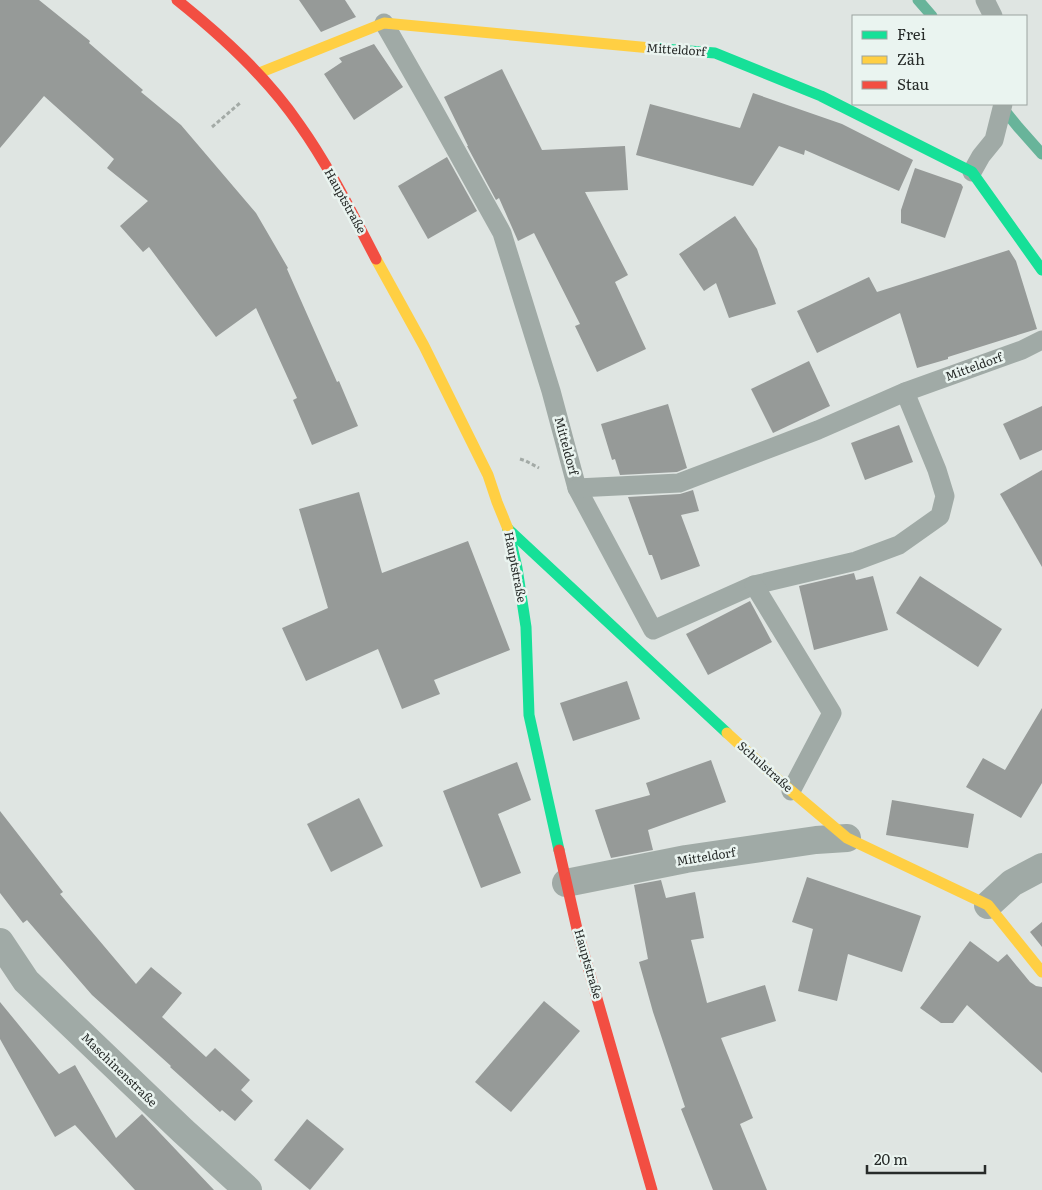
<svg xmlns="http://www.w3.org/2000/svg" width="1042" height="1190" viewBox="0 0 1042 1190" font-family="Literata,serif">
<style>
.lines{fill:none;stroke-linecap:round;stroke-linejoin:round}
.stream{stroke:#68b49a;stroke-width:11}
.building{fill:#969a98}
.path{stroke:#a3aaa6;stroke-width:3;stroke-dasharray:4 2.5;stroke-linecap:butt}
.lane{stroke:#a0aaa6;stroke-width:19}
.street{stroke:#a0aaa6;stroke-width:28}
.fast{stroke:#16e098;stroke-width:11}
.slow{stroke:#ffcf43;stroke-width:11}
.jam{stroke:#f24e42;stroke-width:11}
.labels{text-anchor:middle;stroke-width:5;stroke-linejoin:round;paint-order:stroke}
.street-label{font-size:12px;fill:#272b29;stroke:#eaf4f0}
</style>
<rect width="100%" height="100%" fill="#dfe5e2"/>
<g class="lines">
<g class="stream">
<path d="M 918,0 L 932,16"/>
<path d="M 1001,106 L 1018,127 L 1042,154"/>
</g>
</g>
<g class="building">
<path d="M 0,0 L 39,0 L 90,41 L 89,43 L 143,90 L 141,92 L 181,125 L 256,213 L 288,268 L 287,269 L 337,382 L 339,381 L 358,426 L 312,445 L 293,400 L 297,398 L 256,308 L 216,337 L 149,247 L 143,252 L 120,226 L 148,201 L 107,168 L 114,159 L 44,96 L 0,148 Z"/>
<path d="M 299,0 L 345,0 L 356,17 L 321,32 Z"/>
<path d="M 374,44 L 403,87 L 354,120 L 324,74 L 342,62 L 339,58 Z"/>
<path d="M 502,69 L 542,150 L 625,146 L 628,190 L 585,192 L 628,275 L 615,282 L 646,349 L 597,372 L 575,326 L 580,324 L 534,233 L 518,241 L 499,198 L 496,200 L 467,146 L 468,146 L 444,97 Z"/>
<path d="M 753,93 L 842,124 L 913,160 L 899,191 L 805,150 L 804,155 L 779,146 L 753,186 L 636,155 L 650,104 L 740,128 Z"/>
<path d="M 447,157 L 477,211 L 428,239 L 398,186 Z"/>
<path d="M 915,168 L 961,184 L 963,187 L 945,238 L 901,223 L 901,210 Z"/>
<path d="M 735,216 L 757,249 L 776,304 L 729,318 L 716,283 L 704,291 L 679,254 Z"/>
<path d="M 1009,250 L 1016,261 L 1037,329 L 948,357 L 948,359 L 917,368 L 900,313 L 817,353 L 797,311 L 869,277 L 877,292 Z"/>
<path d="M 809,361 L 830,406 L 773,433 L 751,389 Z"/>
<path d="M 668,404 L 687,468 L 677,472 L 620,475 L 615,459 L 612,460 L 601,424 Z"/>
<path d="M 1042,406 L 1042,450 L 1020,460 L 1003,424 Z"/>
<path d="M 899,425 L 913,462 L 865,480 L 851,443 Z"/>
<path d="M 1042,470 L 1042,567 L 1000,494 Z"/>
<path d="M 693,490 L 699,511 L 681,515 L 700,566 L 661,580 L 652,555 L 649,555 L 628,497 L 680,494 Z"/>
<path d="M 359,492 L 382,573 L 468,541 L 510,650 L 434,680 L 440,694 L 402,709 L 378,649 L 306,681 L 282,628 L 328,608 L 299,509 Z"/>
<path d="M 854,573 L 856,580 L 873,576 L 888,630 L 814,650 L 799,586 Z"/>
<path d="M 920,576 L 1002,629 L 978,667 L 896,613 Z"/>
<path d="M 750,601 L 772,642 L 708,675 L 686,634 Z"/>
<path d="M 627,681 L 640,719 L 573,741 L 560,703 Z"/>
<path d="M 1042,708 L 1042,783 L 1021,818 L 966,787 L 983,758 L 1005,770 Z"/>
<path d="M 711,760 L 726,802 L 648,830 L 653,850 L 611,858 L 595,810 L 650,795 L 646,783 Z"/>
<path d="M 517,762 L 531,800 L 498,814 L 521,873 L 481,888 L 443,791 Z"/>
<path d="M 359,798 L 383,846 L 331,872 L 307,824 Z"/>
<path d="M 892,800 L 974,814 L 968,848 L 886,835 Z"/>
<path d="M 0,811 L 63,892 L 60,894 L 136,984 L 151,967 L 182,993 L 162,1017 L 206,1057 L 215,1048 L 250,1080 L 241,1090 L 253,1101 L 235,1121 L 222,1110 L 220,1112 L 170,1067 L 171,1066 L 92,995 L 27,920 L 23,923 L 0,893 Z"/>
<path d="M 807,877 L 921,916 L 902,972 L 848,954 L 837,1001 L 798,991 L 813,929 L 792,922 Z"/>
<path d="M 661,880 L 666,898 L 695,892 L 704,938 L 691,940 L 707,1003 L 765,985 L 776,1021 L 721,1038 L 753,1118 L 740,1124 L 767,1190 L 713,1190 L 681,1109 L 685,1107 L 653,1012 L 639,962 L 648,959 L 634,885 Z"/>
<path d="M 1042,922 L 1042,947 L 1030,932 Z"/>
<path d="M 970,941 L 998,962 L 1007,954 L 1030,982 L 1036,986 L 1042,987 L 1042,1073 L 967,1005 L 953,1023 L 941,1023 L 920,1008 Z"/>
<path d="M 544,1001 L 580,1031 L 511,1112 L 475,1082 Z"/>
<path d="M 0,1002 L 59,1074 L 75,1065 L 116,1138 L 142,1114 L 214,1190 L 135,1190 L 75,1125 L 55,1137 L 0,1039 Z"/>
<path d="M 307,1119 L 344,1149 L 310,1190 L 274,1160 Z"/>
</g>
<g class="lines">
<g class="path">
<path d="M 212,127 L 240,103"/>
<path d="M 520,459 L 526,461 L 539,468"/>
</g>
<g class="lane">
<path d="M 985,0 L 993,16"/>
<path d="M 384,23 L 432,107 L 502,233 L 551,391 L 577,488 L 653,630 L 754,585 L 856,561 L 899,545 L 940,516 L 945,496 L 937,470 L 905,392"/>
<path d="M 972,172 L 981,156 L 994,140 L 1003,104"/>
<path d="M 577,488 L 679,483 L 818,430 L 905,392 L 1022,350 L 1042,340"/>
<path d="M 754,585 L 832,713 L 791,791"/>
</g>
<g class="street">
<path d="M 566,883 L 686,859 L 816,840 L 847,838"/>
<path d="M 988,905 L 1012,883 L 1042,867"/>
<path d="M 0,942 L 26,981 L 183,1131 L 248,1190"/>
</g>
<g class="fast">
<path d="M 651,48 L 715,53 L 821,96 L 972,172 L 1042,270"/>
<path d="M 508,529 L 517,568 L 526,627 L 529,715 L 559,850"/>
<path d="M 508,529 L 727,733"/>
</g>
<g class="slow">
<path d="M 259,73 L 384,23 L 651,48"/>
<path d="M 376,259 L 424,346 L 488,475 L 497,502 L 508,529"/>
<path d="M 727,733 L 776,778 L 847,838 L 988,905 L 1042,972"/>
</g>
<g class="jam">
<path d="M 177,0 C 222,36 266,76 299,124 C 329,166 352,213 376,259"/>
<path d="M 559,850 L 577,929 L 652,1190"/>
</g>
</g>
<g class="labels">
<g class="street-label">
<text transform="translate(676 50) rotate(4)" y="4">Mitteldorf</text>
<text transform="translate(345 201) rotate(61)" y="4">Hauptstraße</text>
<text transform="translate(974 367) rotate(-20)" y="4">Mitteldorf</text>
<text transform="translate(566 446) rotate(75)" y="4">Mitteldorf</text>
<text transform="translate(515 567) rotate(79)" y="4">Hauptstraße</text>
<text transform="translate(765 767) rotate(42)" y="4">Schulstraße</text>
<text transform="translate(706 857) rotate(-9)" y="4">Mitteldorf</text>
<text transform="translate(588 964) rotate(74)" y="4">Hauptstraße</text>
<text transform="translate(119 1070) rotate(44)" y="4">Maschinenstraße</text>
</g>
</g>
<rect x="852" y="15" width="175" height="90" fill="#eaf4f0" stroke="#9ca4a0"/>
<rect x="862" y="31" width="25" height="8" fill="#16e098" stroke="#9ca4a0"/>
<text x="897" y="40" font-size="15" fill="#272b29">Frei</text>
<rect x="862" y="56" width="25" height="8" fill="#ffcf43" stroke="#9ca4a0"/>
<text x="897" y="65" font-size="15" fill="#272b29">Zäh</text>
<rect x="862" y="81" width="25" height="8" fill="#f24e42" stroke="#9ca4a0"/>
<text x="897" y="90" font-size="15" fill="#272b29">Stau</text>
<path d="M867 1165v8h118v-8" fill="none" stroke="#272b29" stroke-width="2.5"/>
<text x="874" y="1165" font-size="15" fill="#272b29" stroke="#eaf4f0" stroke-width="4" paint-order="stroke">20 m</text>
</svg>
